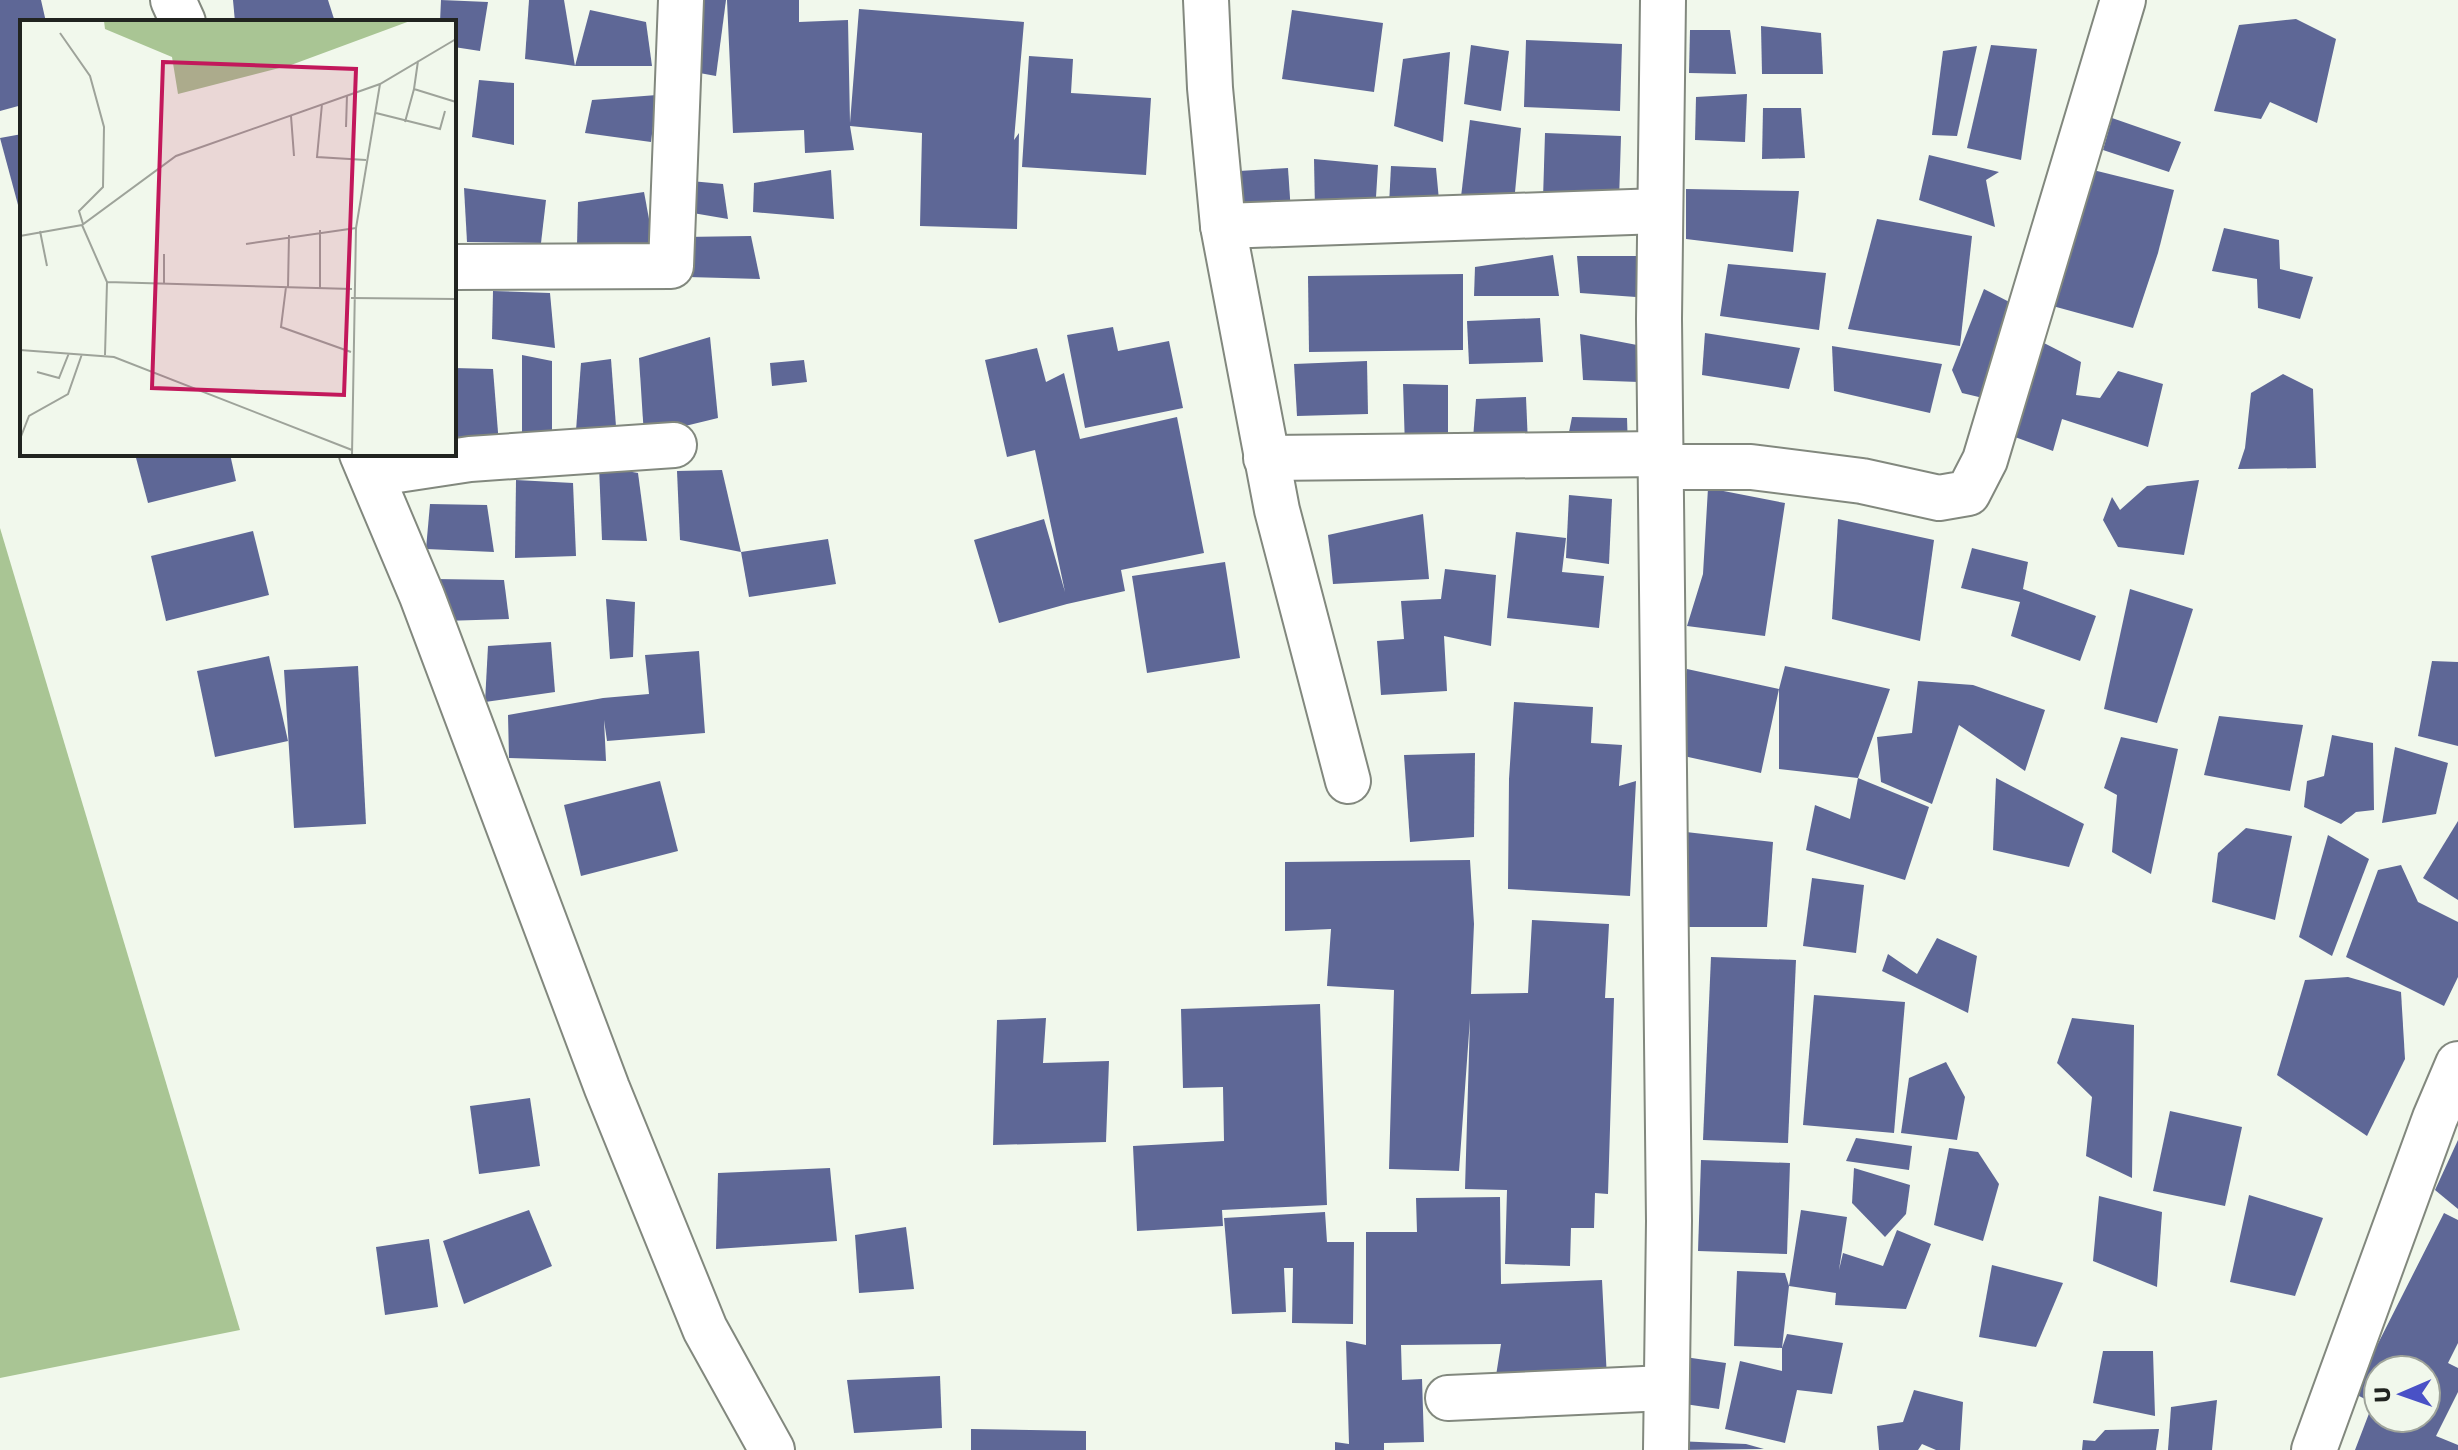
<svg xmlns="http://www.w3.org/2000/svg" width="2458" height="1450" viewBox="0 0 2458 1450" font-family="Rubik,sans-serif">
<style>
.forest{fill:#a9c594}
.building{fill:#5e6796;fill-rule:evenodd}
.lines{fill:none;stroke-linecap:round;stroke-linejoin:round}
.minor-casing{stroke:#82887e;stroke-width:48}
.minor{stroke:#fff;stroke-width:44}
.inset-road{fill:none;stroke:#9ea39a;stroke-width:2}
.view{fill:#c2185b;fill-opacity:0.15;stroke:#c2185b;stroke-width:4}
.inset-edge{fill:none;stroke:#212420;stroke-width:4}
</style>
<rect width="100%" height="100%" fill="#f1f8ec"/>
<path class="forest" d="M 0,528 L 240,1330 L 0,1378 Z"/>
<g class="building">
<path d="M 0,0 L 41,0 L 46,22 L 22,22 L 22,105 L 0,111 Z"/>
<path d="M 233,0 L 328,0 L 335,22 L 235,22 Z"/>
<path d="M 441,0 L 488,2 L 480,51 L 454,47 L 454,22 L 440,22 Z"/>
<path d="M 529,0 L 564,0 L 575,66 L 525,59 Z"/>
<path d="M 685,0 L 726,0 L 716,76 L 683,70 Z"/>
<path d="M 727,0 L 799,0 L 799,22 L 848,20 L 850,123 L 859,9 L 1024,22 L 1014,140 L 1019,133 L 1017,229 L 920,226 L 922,133 L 850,126 L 854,150 L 805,153 L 804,130 L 733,133 Z"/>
<path d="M 590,10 L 646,22 L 652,66 L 575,66 Z"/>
<path d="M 1292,10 L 1383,23 L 1374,92 L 1282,79 Z"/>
<path d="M 2296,19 L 2336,39 L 2317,123 L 2270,102 L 2261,119 L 2214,111 L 2239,25 Z"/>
<path d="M 1761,26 L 1821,33 L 1823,74 L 1762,74 Z"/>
<path d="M 1690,30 L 1730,30 L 1736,74 L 1689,73 Z"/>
<path d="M 1526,40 L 1622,44 L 1620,111 L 1524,107 Z"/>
<path d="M 1471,45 L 1509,51 L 1501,111 L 1464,104 Z"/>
<path d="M 1991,45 L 2037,49 L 2021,160 L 1967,148 Z"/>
<path d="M 1977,46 L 1957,136 L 1932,135 L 1943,51 Z"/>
<path d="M 1450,52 L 1443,142 L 1394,126 L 1403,59 Z"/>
<path d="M 1029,56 L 1073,59 L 1071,93 L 1151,98 L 1146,175 L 1022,167 Z"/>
<path d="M 479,80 L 514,83 L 514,145 L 472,137 Z"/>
<path d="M 1747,94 L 1745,142 L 1695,140 L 1696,97 Z"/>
<path d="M 657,95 L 651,142 L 585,133 L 592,100 Z"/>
<path d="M 1763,108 L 1801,108 L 1805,158 L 1762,159 Z"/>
<path d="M 2112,118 L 2181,142 L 2169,172 L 2103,150 Z"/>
<path d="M 1470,120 L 1521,128 L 1514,203 L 1461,197 Z"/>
<path d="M 1545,133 L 1621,136 L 1619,201 L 1543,199 Z"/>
<path d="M 22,134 L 22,216 L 21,216 L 0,138 Z"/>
<path d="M 1929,155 L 1999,172 L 1986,180 L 1995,227 L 1919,200 Z"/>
<path d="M 1314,159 L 1378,165 L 1375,213 L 1315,210 Z"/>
<path d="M 1391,166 L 1436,168 L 1440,211 L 1389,205 Z"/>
<path d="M 1288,168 L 1291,213 L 1242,214 L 1239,171 Z"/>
<path d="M 2085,168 L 2174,190 L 2158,253 L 2133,328 L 2049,305 Z"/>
<path d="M 831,170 L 834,219 L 753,212 L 754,183 Z"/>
<path d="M 680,180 L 723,184 L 728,219 L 681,211 Z"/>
<path d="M 464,188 L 546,200 L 541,243 L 467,242 Z"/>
<path d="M 1686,189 L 1799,191 L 1793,252 L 1686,239 Z"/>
<path d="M 644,192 L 654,246 L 577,246 L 578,202 Z"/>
<path d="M 1877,219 L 1972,236 L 1960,346 L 1848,329 Z"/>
<path d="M 2224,228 L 2279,240 L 2280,269 L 2313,277 L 2300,319 L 2258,308 L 2257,279 L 2212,271 Z"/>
<path d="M 751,236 L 760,279 L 688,277 L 683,237 Z"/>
<path d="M 1553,255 L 1559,296 L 1474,296 L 1475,267 Z"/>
<path d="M 1577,256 L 1639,256 L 1636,297 L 1580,293 Z"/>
<path d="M 1728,264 L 1826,273 L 1819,330 L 1720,316 Z"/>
<path d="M 1463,274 L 1463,350 L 1309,352 L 1308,276 Z"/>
<path d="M 1984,289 L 2023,309 L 1983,398 L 1962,393 L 1952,370 Z"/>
<path d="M 493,291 L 550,293 L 555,348 L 492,339 Z"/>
<path d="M 1540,318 L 1543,362 L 1469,364 L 1467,321 Z"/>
<path d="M 1113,327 L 1118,351 L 1169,341 L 1183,408 L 1085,428 L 1067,335 Z"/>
<path d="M 1705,333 L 1800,348 L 1789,389 L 1702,375 Z"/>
<path d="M 1580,334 L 1637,345 L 1639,382 L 1583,380 Z"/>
<path d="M 710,337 L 718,418 L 644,436 L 639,358 Z"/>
<path d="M 2044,343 L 2081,362 L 2076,395 L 2100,398 L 2118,371 L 2163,384 L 2148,447 L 2062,419 L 2053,451 L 2004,433 Z"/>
<path d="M 1832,346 L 1942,364 L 1930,413 L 1834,391 Z"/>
<path d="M 1037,348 L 1046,382 L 1064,373 L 1080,439 L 1177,417 L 1204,553 L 1121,570 L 1125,591 L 1067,604 L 999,623 L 974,540 L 1044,519 L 1065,592 L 1035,450 L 1007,457 L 985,360 Z"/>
<path d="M 522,355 L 552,361 L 552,445 L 522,443 Z"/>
<path d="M 611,359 L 617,440 L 575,444 L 581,363 Z"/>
<path d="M 804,360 L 807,382 L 772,386 L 770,363 Z"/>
<path d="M 1367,361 L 1368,414 L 1297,416 L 1294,364 Z"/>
<path d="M 454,368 L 493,369 L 499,445 L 457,449 Z"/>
<path d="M 2283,374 L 2313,389 L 2316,468 L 2238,469 L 2245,448 L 2251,393 Z"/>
<path d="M 1403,384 L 1448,385 L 1448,447 L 1405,447 Z"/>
<path d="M 1526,397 L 1528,444 L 1473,439 L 1476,399 Z"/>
<path d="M 1572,417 L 1627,418 L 1628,449 L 1567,442 Z"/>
<path d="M 135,454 L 230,454 L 236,481 L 148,503 Z"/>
<path d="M 599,466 L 638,473 L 647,541 L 602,540 Z"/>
<path d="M 722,470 L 741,552 L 680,540 L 677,471 Z"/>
<path d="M 516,480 L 573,483 L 576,556 L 515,558 Z"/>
<path d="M 2199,480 L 2184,555 L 2118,547 L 2103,520 L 2112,497 L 2120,510 L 2147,486 Z"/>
<path d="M 1708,488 L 1785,503 L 1765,636 L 1687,626 L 1703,574 Z"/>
<path d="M 1569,495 L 1612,499 L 1609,564 L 1566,558 Z"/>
<path d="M 430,504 L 487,505 L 494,552 L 426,549 Z"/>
<path d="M 1423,514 L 1429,579 L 1333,584 L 1328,535 Z"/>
<path d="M 1838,519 L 1934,540 L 1920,641 L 1832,619 Z"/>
<path d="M 253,531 L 269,595 L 166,621 L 151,556 Z"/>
<path d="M 1516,532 L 1566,538 L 1562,572 L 1604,576 L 1599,628 L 1507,618 Z"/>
<path d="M 828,539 L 836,584 L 749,597 L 741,552 Z"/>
<path d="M 1972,548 L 2028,562 L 2023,589 L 2096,616 L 2080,661 L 2011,636 L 2020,602 L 1961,588 Z"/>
<path d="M 1225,562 L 1240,658 L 1147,673 L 1132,576 Z"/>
<path d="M 1445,569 L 1496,575 L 1491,646 L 1444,636 L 1447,691 L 1381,695 L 1377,641 L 1404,639 L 1401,601 L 1441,599 Z"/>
<path d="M 435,579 L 504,580 L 509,619 L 443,621 Z"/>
<path d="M 2130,589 L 2193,609 L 2157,723 L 2104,709 Z"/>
<path d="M 606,599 L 635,602 L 633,657 L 610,659 Z"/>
<path d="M 551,642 L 555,692 L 485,702 L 488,646 Z"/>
<path d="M 699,651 L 705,733 L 607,741 L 604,720 L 606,761 L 509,758 L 508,715 L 603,698 L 649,694 L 645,655 Z"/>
<path d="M 269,656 L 288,741 L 215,757 L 197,671 Z"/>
<path d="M 2432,661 L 2458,662 L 2458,746 L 2418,736 Z"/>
<path d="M 358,666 L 366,824 L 294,828 L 284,670 Z"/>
<path d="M 1785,666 L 1890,689 L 1858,778 L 1779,769 L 1779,689 L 1761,773 L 1670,753 L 1687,669 L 1779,689 Z"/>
<path d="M 1918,681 L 1973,685 L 2045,710 L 2025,771 L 1959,725 L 1932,804 L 1881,782 L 1877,737 L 1912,733 Z"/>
<path d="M 1514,702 L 1593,707 L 1591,743 L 1622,745 L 1619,786 L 1636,781 L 1630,896 L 1508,889 L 1509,779 Z"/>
<path d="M 2219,716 L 2303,725 L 2290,791 L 2204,775 Z"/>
<path d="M 2332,735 L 2373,743 L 2374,810 L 2356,812 L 2341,824 L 2304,807 L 2307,781 L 2324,776 Z"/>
<path d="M 2121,737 L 2178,749 L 2151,874 L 2112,852 L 2117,795 L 2104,788 Z"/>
<path d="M 2395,747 L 2448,763 L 2436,814 L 2382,823 Z"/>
<path d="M 1475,753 L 1474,837 L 1410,842 L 1404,755 Z"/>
<path d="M 1858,778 L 1929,807 L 1905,880 L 1806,850 L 1815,805 L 1850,819 Z"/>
<path d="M 1996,778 L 2084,824 L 2069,867 L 1993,850 Z"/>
<path d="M 660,781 L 678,851 L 581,876 L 564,805 Z"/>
<path d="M 2458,821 L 2458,900 L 2423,878 Z"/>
<path d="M 2246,828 L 2292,836 L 2275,920 L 2212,902 L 2218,853 Z"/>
<path d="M 1686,832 L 1773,842 L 1767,927 L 1677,927 Z"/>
<path d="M 2328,835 L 2369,859 L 2332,956 L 2299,937 Z"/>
<path d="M 1470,860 L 1474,924 L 1471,994 L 1528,993 L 1532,920 L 1609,924 L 1605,998 L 1614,998 L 1608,1194 L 1595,1193 L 1594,1228 L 1571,1228 L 1570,1266 L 1505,1264 L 1507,1190 L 1465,1189 L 1470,1019 L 1459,1171 L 1389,1169 L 1394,990 L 1327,986 L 1331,929 L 1285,931 L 1285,862 Z"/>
<path d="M 2401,865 L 2418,902 L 2458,922 L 2458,977 L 2444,1006 L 2346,957 L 2378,870 Z"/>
<path d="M 1812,878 L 1864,885 L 1856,953 L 1803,946 Z"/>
<path d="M 1937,938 L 1977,956 L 1968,1013 L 1882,971 L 1888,954 L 1917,974 Z"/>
<path d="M 1711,957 L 1796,960 L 1788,1143 L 1703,1140 Z"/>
<path d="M 2348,977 L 2401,992 L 2405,1059 L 2367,1136 L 2277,1075 L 2305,980 Z"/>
<path d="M 1814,995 L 1905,1002 L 1894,1133 L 1803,1125 Z"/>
<path d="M 1320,1004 L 1327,1205 L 1222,1210 L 1223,1226 L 1137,1231 L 1133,1146 L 1224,1141 L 1223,1087 L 1183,1088 L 1181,1009 Z"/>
<path d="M 1046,1018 L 1043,1063 L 1109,1061 L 1106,1142 L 993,1145 L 997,1020 Z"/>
<path d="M 2072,1018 L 2134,1025 L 2132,1178 L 2086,1156 L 2092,1097 L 2057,1063 Z"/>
<path d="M 1946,1062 L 1965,1097 L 1957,1140 L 1901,1133 L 1909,1078 Z"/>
<path d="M 530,1098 L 540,1166 L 479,1174 L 470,1106 Z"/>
<path d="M 2170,1111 L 2242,1127 L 2225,1206 L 2153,1191 Z"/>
<path d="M 1856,1138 L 1912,1146 L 1909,1170 L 1846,1161 Z"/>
<path d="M 2458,1140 L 2458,1209 L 2435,1190 Z"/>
<path d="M 1949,1148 L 1978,1152 L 1999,1184 L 1983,1241 L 1934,1225 Z"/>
<path d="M 1701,1160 L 1790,1163 L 1787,1254 L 1698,1251 Z"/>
<path d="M 830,1168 L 837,1241 L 716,1249 L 718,1173 Z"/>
<path d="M 1854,1168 L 1910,1185 L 1906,1214 L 1885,1237 L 1852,1203 Z"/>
<path d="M 2249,1195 L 2323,1218 L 2295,1296 L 2230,1282 Z"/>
<path d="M 2099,1196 L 2162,1212 L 2157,1287 L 2093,1261 Z"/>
<path d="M 1500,1197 L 1501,1284 L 1602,1280 L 1607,1379 L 1495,1382 L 1501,1344 L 1401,1345 L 1402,1380 L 1422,1379 L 1424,1442 L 1384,1443 L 1384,1450 L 1335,1450 L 1335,1442 L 1349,1444 L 1346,1341 L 1366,1345 L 1366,1232 L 1417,1232 L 1416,1198 Z"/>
<path d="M 529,1210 L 552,1266 L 464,1304 L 443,1241 Z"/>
<path d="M 1801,1210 L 1847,1217 L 1839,1270 L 1843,1253 L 1883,1266 L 1897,1230 L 1931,1244 L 1906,1309 L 1835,1305 L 1836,1293 L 1789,1286 Z"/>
<path d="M 1325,1212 L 1327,1242 L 1354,1242 L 1353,1324 L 1292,1323 L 1293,1268 L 1284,1268 L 1286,1312 L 1232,1314 L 1224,1218 Z"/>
<path d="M 2444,1213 L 2458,1220 L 2458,1343 L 2448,1363 L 2458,1368 L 2458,1392 L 2436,1436 L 2458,1445 L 2458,1450 L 2355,1450 L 2373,1403 L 2353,1393 ZM 2378,1370 L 2426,1370 L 2426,1418 L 2378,1418 Z"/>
<path d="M 906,1227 L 914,1289 L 859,1293 L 855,1235 Z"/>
<path d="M 429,1239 L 438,1307 L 385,1315 L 376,1247 Z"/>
<path d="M 1992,1265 L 2063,1283 L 2036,1347 L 1979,1337 Z"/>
<path d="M 1737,1271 L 1785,1273 L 1789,1286 L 1782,1348 L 1787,1334 L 1843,1343 L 1832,1394 L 1797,1390 L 1785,1443 L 1725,1429 L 1740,1361 L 1782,1371 L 1782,1348 L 1734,1346 Z"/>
<path d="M 2103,1351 L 2153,1351 L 2155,1416 L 2093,1403 Z"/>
<path d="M 1678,1356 L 1726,1363 L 1719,1409 L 1671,1402 Z"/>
<path d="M 940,1376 L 942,1428 L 854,1433 L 847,1380 Z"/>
<path d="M 1914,1390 L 1963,1402 L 1960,1450 L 1936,1450 L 1922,1444 L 1918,1450 L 1879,1450 L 1877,1426 L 1903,1422 Z"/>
<path d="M 2217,1400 L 2212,1450 L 2168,1450 L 2171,1407 Z"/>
<path d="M 971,1429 L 1086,1431 L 1086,1450 L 971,1450 Z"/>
<path d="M 2159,1429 L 2156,1450 L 2082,1450 L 2083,1440 L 2095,1441 L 2105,1430 Z"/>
<path d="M 1676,1441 L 1746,1444 L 1764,1449 L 1675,1450 Z"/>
</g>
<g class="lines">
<defs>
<g id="minor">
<path d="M 173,0 L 183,22"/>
<path d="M 1206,0 L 1210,88 L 1223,226 L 1277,510 L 1348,781"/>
<path d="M 1663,0 L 1659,319 L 1669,1221 L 1666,1450"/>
<path d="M 1223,226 L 1660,211"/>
<path d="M 454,267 L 671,266 L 681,0"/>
<path d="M 362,454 L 422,596 L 607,1088 L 705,1329 L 772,1450"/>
<path d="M 1266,458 L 1662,454"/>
<path d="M 1661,467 L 1751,467 L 1862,481 L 1939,498 L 1968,493 L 1985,460 L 2123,0"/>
<path d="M 371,474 L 470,459 L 674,445"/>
<path d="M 1448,1398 L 1665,1388"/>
<path d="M 2314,1450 L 2435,1118 L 2458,1064"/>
</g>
</defs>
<use href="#minor" class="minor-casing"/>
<use href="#minor" class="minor"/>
</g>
<g transform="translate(20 20)">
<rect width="436" height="436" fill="#f1f8ec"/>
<path d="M 84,1 L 390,1 L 271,45 L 158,74 L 152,37 L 85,9 Z" fill="#a9c594"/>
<path class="inset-road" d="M 40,13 L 70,56 L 84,107 L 83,167 L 59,191 L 63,204M 398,41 L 394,69 L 436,82M 302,84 L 297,137 L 346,140M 356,93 L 420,109 L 425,91M 271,96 L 274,136M 385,102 L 394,69M 326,107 L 327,75M 62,205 L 87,262 L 85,335M 300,210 L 300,268M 20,211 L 27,246M 0,216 L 62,205 L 156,136 L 360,64 L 436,19M 226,224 L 336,208M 144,234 L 144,263M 87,262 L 332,269M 266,267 L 261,307 L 331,332M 268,267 L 269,215M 331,278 L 436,279M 0,330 L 94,337 L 332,430M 17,352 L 39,358 L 49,333M 0,419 L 9,396 L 48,374 L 62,334M 332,435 L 336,208 L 360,64"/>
<path class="view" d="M 143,42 L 336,49 L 324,375 L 132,368 Z"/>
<rect width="436" height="436" class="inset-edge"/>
</g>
<g transform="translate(2402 1394) rotate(268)"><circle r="38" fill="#f1f8ec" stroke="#9ea39a" stroke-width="2"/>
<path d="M0-6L14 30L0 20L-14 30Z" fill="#4951c6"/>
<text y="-12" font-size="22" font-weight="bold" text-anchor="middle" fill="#212420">U</text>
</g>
</svg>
